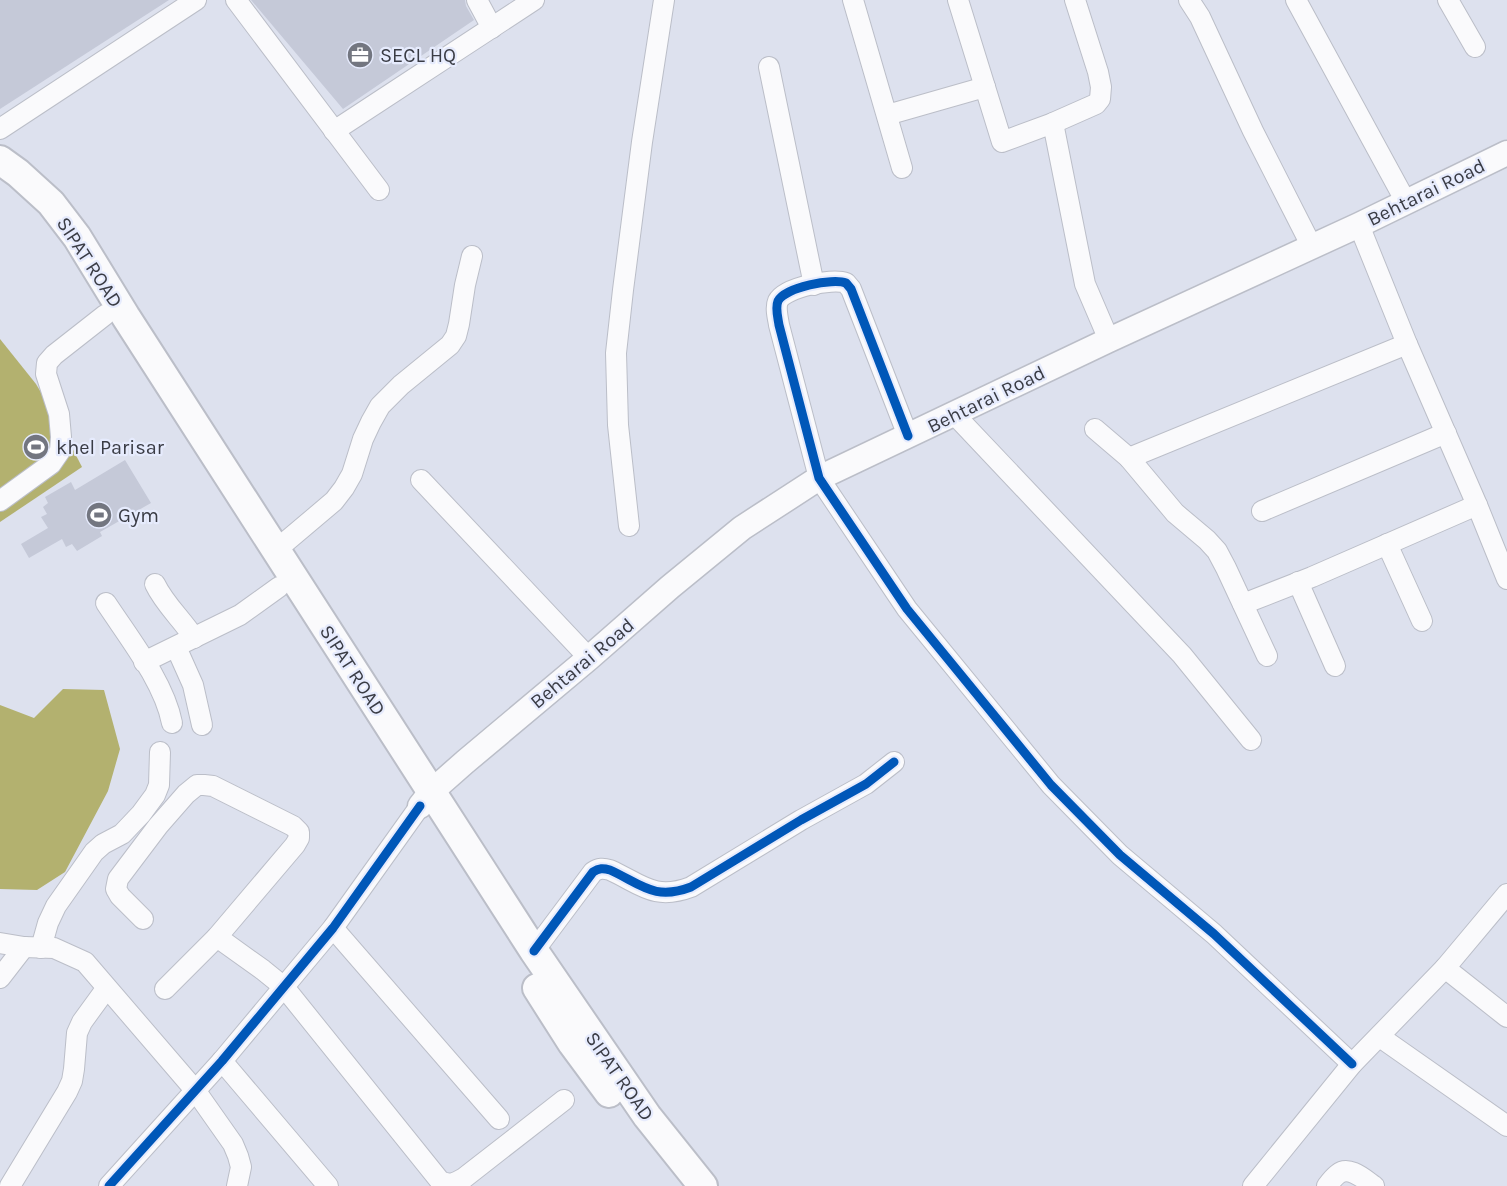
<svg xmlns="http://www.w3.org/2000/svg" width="1507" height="1186" viewBox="0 0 1507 1186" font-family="Karla,sans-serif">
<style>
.water{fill:#b3b16f}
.building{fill:#c5c9d8}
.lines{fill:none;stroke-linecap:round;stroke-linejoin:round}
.minor-casing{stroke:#bbbec8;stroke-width:22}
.major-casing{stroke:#bbbec8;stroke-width:27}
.highway-casing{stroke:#bbbec8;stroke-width:32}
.minor{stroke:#fafafc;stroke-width:20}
.major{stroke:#fafafc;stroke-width:24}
.highway{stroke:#fafafc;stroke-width:28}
.cycleway-casing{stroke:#e6ebfd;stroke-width:13}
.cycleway{stroke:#0057b8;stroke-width:9}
.labels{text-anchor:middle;stroke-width:4.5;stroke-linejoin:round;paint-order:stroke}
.poi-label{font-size:20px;fill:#3a3c45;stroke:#e6ebfd;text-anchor:start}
.street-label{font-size:20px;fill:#3a3c45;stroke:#e6ebfd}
</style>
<rect width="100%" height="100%" fill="#dde1ee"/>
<g class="water">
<path d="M 0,339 L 36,384 L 62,428 L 82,467 L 0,522 Z"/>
<path d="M 63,689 L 104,690 L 120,749 L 108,791 L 65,872 L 37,890 L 0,889 L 0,705 L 34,718 Z"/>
</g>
<g class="building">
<path d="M 0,0 L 169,0 L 0,109 Z"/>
<path d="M 251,0 L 465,0 L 466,6 L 474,20 L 343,109 Z"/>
<path d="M 125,460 L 151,503 L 100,532 L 102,536 L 77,551 L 72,544 L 66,547 L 62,539 L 29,558 L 21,544 L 48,528 L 41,517 L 47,514 L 43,507 L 48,503 L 45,497 L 71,482 L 75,490 Z"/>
</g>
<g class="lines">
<defs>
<g id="minor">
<path d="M 236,0 L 379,190"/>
<path d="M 477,0 L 492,28"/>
<path d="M 853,0 L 902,168"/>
<path d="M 958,0 L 1002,142 L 1053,123 L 1085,284 L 1109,340"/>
<path d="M 1189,0 L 1200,17 L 1253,131 L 1312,247"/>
<path d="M 1296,0 L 1406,202"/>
<path d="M 1448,0 L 1475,47"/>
<path d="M 769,67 L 814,285"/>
<path d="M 887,115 L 985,87"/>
<path d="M 1053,123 L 1096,104 L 1100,99 L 1101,87 L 1098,72 L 1075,0"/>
<path d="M 0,129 L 196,0"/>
<path d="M 334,131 L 534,0"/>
<path d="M 1359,225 L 1407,344 L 1477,505 L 1507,579"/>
<path d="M 954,414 L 1182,655 L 1251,740"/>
<path d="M 1095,429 L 1129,458 L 1175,513 L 1207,540 L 1217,551 L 1226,568 L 1267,656"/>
<path d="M 908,436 L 851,289 L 846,283 C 833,278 785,287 778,301 C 775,308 778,318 779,325 L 819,478 L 907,609 L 1051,785 L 1120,855 L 1214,934 L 1352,1064"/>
<path d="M 1129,458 L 1407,344"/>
<path d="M 421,480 L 589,658"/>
<path d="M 0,501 L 51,464 L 60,451 L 61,437 L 59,414 L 46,374 L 47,363 L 54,355 L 105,315"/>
<path d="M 1262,511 L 1446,433"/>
<path d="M 629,526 L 618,425 L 616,353 L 623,290 L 642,142 L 664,0"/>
<path d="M 1387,544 L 1422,621"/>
<path d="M 276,550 L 334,501 L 344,488 L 352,474 L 363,439 L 371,422 L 380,406 L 401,385 L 450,345 L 456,336 L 459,324 L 465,285 L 472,256"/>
<path d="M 1298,582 L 1335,666"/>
<path d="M 155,584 C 165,605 182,619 194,638"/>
<path d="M 106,603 C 129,638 164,682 172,723"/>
<path d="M 1243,604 L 1312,577 L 1477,505"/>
<path d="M 176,647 L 193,685 L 202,725"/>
<path d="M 144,662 L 240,615 L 279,587"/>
<path d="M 143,919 L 120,896 L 116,889 L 118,879 L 158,826 L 186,794 L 197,785 L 204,785 L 213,786 L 293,826 L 299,832 L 299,838 L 295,845 L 217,937 L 165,989"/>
<path d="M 333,928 L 499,1119"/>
<path d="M 217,937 L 263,970 L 284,987 L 440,1181 C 450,1186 455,1183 464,1178 L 564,1100"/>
<path d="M 0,943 L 24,947 L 54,948 L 85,962 L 195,1090 L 233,1144 L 238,1156 L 241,1167 L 237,1186"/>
<path d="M 41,948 L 48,923 L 56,906 L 94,852 L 103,844 L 122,834 L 141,814 L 155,795 L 159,785 L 160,752"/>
<path d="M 534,951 L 593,872 C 599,868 603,868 610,870 C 641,884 654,901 691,887 L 801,820 L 866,784 L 894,762"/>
<path d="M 1445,968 L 1507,1017"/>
<path d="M 0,978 L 24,947"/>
<path d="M 1380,1037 L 1507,1126"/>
<path d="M 222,1061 L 328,1186"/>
<path d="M 10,1186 L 67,1092 L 72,1081 L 74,1069 L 77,1033 L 82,1022 L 106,989"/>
<path d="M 109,1186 L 222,1061 L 333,928 L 420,806"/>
<path d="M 1253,1186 L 1352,1064 L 1445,968 L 1507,894"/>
<path d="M 1327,1186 C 1330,1182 1334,1177 1338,1174 C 1349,1165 1364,1179 1374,1186"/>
</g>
<path id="major" d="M 420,806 L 431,792 L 465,762 L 589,658 L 670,587 L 742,528 L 819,478 L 1109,340 L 1359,225 L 1507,153"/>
<g id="highway">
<path d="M 0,160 L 18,173 L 51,203 L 77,237 L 126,317 L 534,951 L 647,1116 L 703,1186"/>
<path d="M 537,988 L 572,1043 L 609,1093"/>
</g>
</defs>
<use href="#minor" class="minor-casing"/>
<use href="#major" class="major-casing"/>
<use href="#highway" class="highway-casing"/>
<use href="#minor" class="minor"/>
<use href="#major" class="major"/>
<use href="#highway" class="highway"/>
<defs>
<g id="cycleway">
<path d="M 908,436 L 851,289 L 846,283 C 833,278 785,287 778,301 C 775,308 778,318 779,325 L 819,478 L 907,609 L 1051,785 L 1120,855 L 1214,934 L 1352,1064"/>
<path d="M 534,951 L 593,872 C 599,868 603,868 610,870 C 641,884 654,901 691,887 L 801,820 L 866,784 L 894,762"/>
<path d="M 109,1186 L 222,1061 L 333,928 L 420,806"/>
</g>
</defs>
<use href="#cycleway" class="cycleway-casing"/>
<use href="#cycleway" class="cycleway"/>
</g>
<defs>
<symbol id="office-disc" viewBox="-11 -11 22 22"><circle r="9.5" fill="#737680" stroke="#e6ebfd"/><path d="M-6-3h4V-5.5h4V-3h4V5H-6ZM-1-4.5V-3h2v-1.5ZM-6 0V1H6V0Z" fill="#fff"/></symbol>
<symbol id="stadium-disc" viewBox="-11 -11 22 22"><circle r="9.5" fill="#737680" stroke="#e6ebfd"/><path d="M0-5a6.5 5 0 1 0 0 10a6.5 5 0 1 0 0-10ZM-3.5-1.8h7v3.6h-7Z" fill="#fff"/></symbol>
</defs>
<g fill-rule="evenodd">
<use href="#office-disc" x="345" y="40" width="30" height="30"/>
<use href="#stadium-disc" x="21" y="432" width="30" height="30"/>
<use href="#stadium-disc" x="84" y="500" width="30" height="30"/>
</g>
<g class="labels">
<g class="poi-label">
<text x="380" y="62">SECL HQ</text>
<text x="56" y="454">khel Parisar</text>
<text x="118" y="522">Gym</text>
</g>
<g class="street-label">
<text transform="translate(1426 192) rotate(-26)" y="7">Behtarai Road</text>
<text transform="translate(90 262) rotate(57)" y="7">SIPAT ROAD</text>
<text transform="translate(986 399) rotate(-26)" y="7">Behtarai Road</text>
<text transform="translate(582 663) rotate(-40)" y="7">Behtarai Road</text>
<text transform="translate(353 670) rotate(57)" y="7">SIPAT ROAD</text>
<text transform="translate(620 1076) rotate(55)" y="7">SIPAT ROAD</text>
</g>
</g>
</svg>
